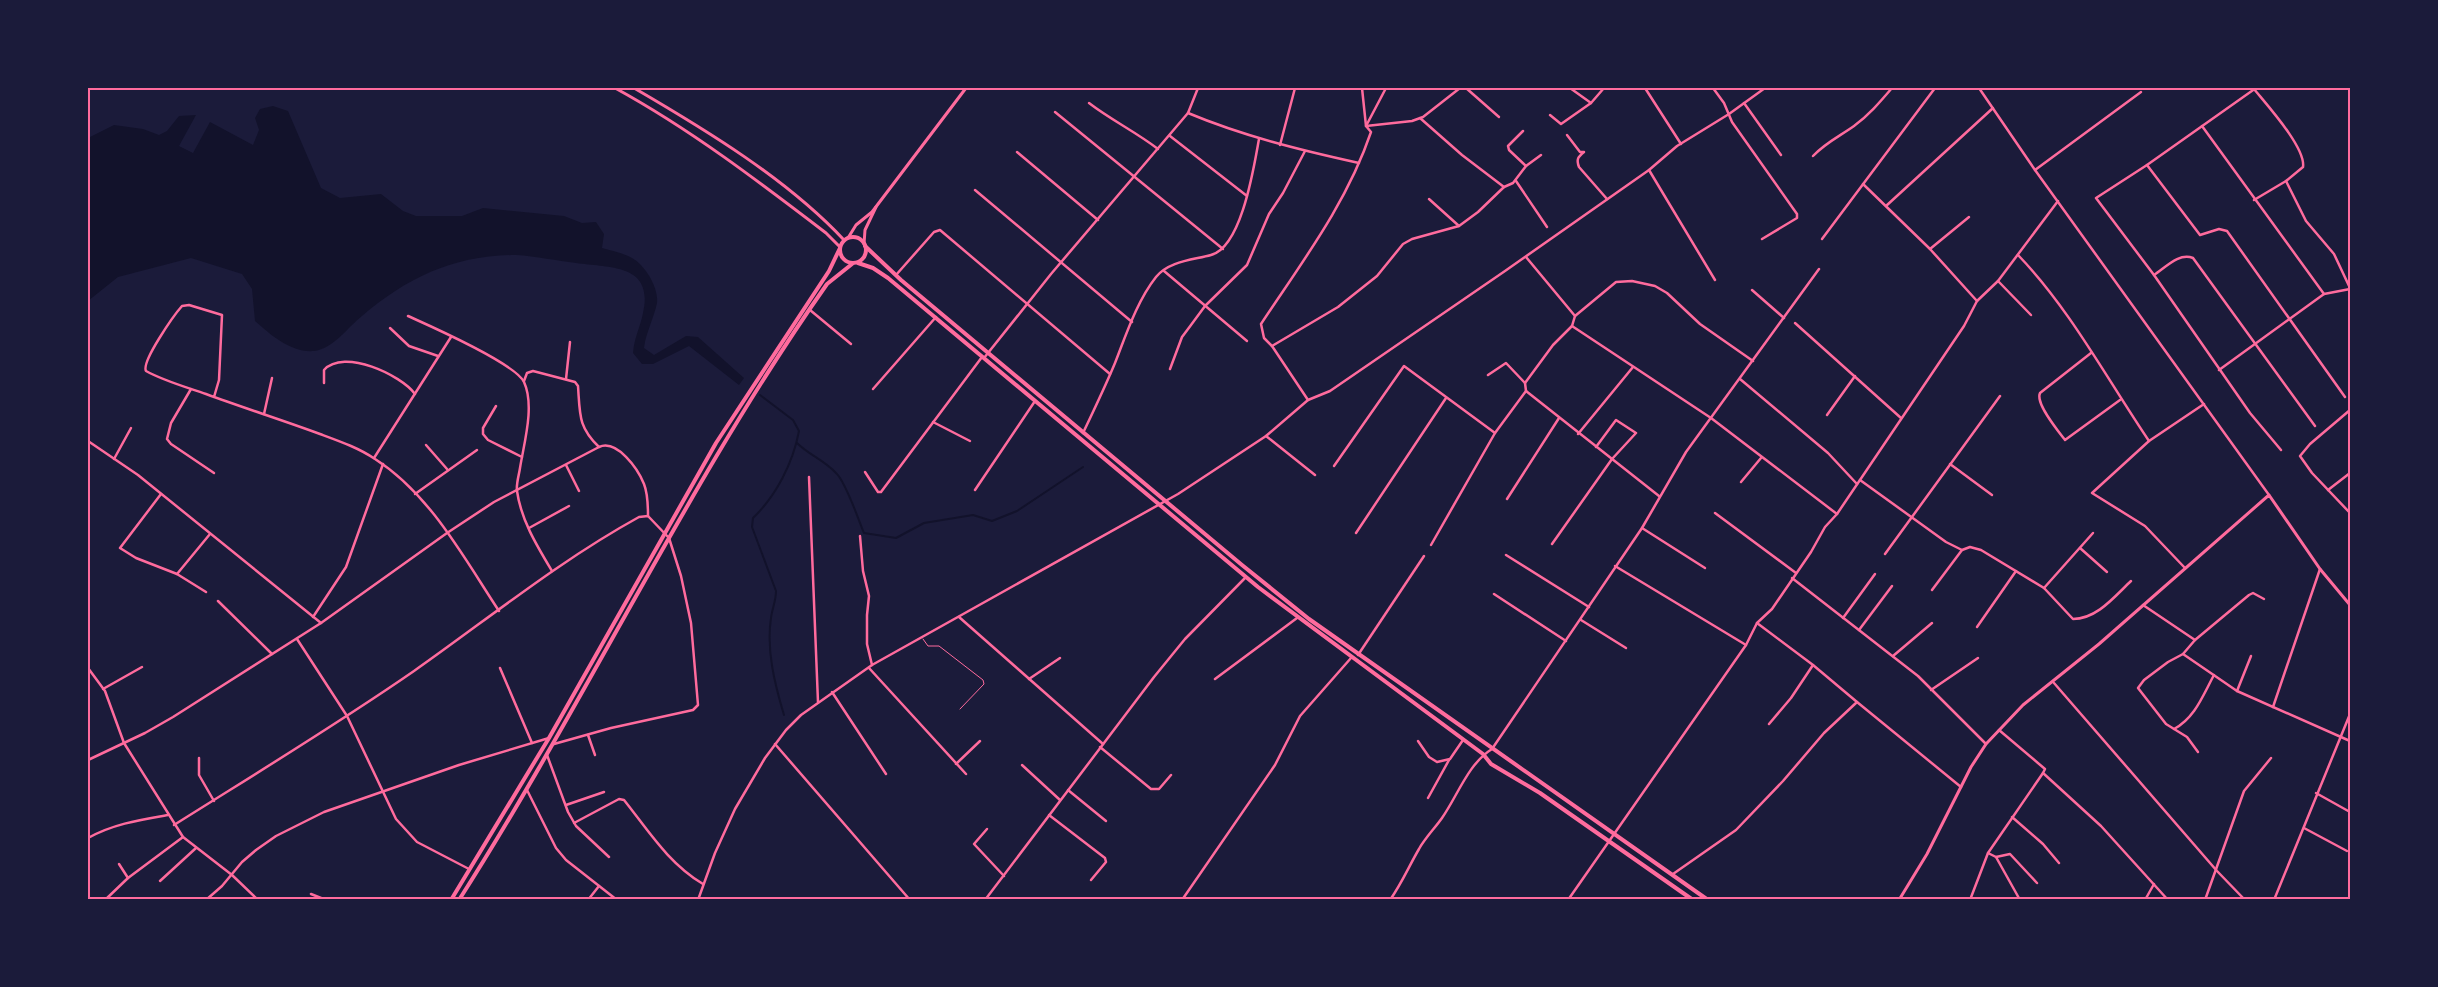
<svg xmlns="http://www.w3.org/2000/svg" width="2438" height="987" viewBox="0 0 2438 987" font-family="'DM Sans',sans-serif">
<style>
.water{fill:#12122b}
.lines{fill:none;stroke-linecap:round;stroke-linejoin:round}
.stream{stroke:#12122b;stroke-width:2}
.service{stroke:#ff6b9d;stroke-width:1}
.minor{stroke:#ff6b9d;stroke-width:2.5}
.tertiary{stroke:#ff6b9d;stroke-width:3}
.secondary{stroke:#ff6b9d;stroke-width:3}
.primary{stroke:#ff6b9d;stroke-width:4}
.neatline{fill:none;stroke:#ff6b9d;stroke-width:2}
</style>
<rect width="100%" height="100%" fill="#1b1b3a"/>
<path class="water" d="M 273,106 L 288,111 L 321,188 L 340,198 L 381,194 L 403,211 L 416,216 L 462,216 L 483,208 L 564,216 L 582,223 L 596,222 L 604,234 L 602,248 C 612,251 623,253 632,258 C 645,265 659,288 657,303 C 654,318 646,332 644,348 L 654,355 L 686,336 L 698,337 L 744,378 L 739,385 L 689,346 L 653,364 L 642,364 L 633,353 C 634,338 640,328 643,313 C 654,264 611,268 576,263 C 557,261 536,256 516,255 C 455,255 408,277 362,316 C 348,327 333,349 314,351 C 291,353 271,335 255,321 L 252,289 L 242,274 L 191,258 L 118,277 L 88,301 L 88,138 L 114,125 L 143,129 L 159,135 L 167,131 L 179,116 L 196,115 L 179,146 L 193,153 L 210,122 L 253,145 L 259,130 L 255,118 L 260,109 Z"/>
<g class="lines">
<g class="stream">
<path d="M 760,395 L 793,420 L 799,431 C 793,463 776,496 753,518 L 752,527 L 776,591 C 776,601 772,609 771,618 C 766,650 775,685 784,715"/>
<path d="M 797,443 C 809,455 824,460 836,473 C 846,482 858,519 864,533 L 896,538 L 924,523 L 973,515 L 992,521 L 1017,511 L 1083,467"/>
</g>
<path class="service" d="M 923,639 L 928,646 L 939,646 L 983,680 L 984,684 L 960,709"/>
<g class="minor">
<path d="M 1362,88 L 1366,126 L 1412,121 L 1423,117 L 1460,88"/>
<path d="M 1466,88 L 1499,117"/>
<path d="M 1512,88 L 1514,88"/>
<path d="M 1570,88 L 1591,103"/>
<path d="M 1645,88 L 1681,144"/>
<path d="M 1713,88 L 1724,103 L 1732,122 L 1797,214 L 1797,218 L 1762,239"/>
<path d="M 1979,88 L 2035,170 L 2269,495"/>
<path d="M 2256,88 L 2147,165 L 2096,198 L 2154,275 L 2250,413 L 2281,450"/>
<path d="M 1089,103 C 1111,120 1136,132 1158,149"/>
<path d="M 1744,103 L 1781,155"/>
<path d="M 1055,112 L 1223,249"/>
<path d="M 1188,113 C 1243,136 1300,150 1359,163"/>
<path d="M 1550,115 L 1561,124 L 1591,103 L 1604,88"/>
<path d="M 1420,118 L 1462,155 L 1504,187"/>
<path d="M 2202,126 L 2324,294"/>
<path d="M 1523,131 L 1508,146 L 1509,150 L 1526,166"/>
<path d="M 1567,135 L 1580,152 L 1584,152 C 1578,157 1576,159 1579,167 L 1607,199"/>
<path d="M 1170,136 L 1247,196"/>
<path d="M 1280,145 L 1295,88"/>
<path d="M 2350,151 L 2350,161"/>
<path d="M 1017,152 L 1098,220"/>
<path d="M 1813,156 C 1825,143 1840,136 1854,126 C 1869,115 1880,102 1892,88"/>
<path d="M 2147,165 L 2200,235 L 2219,229 L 2227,231 L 2345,397"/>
<path d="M 1649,170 L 1715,280"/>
<path d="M 2035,170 L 2141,92"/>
<path d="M 1516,181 L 1547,227"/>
<path d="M 2286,181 L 2306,221 L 2334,254 L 2350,288"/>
<path d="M 1863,184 L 1930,249 L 1977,301"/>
<path d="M 975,190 L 1132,322"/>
<path d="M 1429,199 L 1459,226"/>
<path d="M 2254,200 L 2286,181 L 2303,167 C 2306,148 2267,105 2254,89"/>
<path d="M 1886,206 L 1993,108"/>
<path d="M 1822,239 L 1935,88"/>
<path d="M 1930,249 L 1969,217"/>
<path d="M 2018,255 C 2070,309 2107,379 2149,441"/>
<path d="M 1526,257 L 1575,316"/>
<path d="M 1164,271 L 1247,341"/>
<path d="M 896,275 L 934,232 L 940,230 L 1110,374"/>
<path d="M 2154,275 C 2165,268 2179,252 2193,258 L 2315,426"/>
<path d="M 1998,281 L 2031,315"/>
<path d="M 1752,290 L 1784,318"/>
<path d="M 810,310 L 851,344"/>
<path d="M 408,316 C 430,326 515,363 524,382 C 535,406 524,443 520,468 C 519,475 516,484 517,491 C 521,520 537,546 552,571"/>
<path d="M 1795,323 L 1901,418"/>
<path d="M 1572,326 L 1711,418 L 1837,514"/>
<path d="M 390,328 L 409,346 L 438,356"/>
<path d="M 1272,346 L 1338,307 L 1377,276 L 1403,244 L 1412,239 L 1459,226 L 1478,212 L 1504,187 L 1513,183 L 1526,166 L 1541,155"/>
<path d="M 2091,353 L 2040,393 C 2035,403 2058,431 2065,440 L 2120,400"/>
<path d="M 984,358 L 1051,274 L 1188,113 L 1198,88"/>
<path d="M 1170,369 L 1182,337 L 1191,325 L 1205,306 L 1247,265 L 1269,214 L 1283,193 L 1305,151"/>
<path d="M 2219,370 L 2324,294 L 2350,289"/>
<path d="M 1488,375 L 1506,363 L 1525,383"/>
<path d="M 566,379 L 570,342"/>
<path d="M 1740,379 L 1828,453 L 1857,484"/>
<path d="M 524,381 L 527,373 L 533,371 L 575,382 L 578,386 C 580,414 578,427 599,447"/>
<path d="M 324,383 L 324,370 C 344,348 401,375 415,394"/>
<path d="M 191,389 L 171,423 L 167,439 L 171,444 L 214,473"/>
<path d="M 873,389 L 936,317"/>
<path d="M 1526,391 L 1659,496"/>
<path d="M 214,397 L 219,380 L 222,315 L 189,305 L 182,306 C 174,315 141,362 146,371 C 164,381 186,387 206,394 C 244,408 282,420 320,434 C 339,441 359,448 375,459 C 430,494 464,558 499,611"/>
<path d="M 1308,400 L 1272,346 L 1264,338 L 1261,324 C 1302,262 1347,203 1371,132 L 1366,126 L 1386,88"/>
<path d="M 496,406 L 483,428 L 483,434 L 488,440 L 522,457"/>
<path d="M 2350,410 L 2310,444 L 2300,456 L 2312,473 L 2350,513"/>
<path d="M 264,414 L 272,378"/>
<path d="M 1827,415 L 1855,376"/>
<path d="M 933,422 L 970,441"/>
<path d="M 1083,433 C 1094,410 1105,387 1115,363 C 1126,335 1137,301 1156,277 C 1169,261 1193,260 1211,255 C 1242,247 1254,166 1259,139"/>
<path d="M 1578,434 L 1633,367"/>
<path d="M 1266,436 L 1315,475"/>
<path d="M 88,441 L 138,475 L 321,623"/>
<path d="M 426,445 L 447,469"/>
<path d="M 374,458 L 451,337"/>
<path d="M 114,459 L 131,428"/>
<path d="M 1950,464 L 1992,495"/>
<path d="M 566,465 L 579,491"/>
<path d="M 1334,466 L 1404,366 L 1495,433"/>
<path d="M 865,472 L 878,492 L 881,492 L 982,357"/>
<path d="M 809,477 L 818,702"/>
<path d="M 1860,480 L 1946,542 L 1962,550"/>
<path d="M 1741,482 L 1761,458"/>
<path d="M 975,490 L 1035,401"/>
<path d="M 2328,490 L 2350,473"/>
<path d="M 161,494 L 120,548 L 136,558 L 177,574 L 206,592"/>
<path d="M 415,494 L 477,450"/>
<path d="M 1507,499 L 1559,418"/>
<path d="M 1715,513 L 1796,573"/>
<path d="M 529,528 L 569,506"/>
<path d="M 1642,528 L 1705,568"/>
<path d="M 1356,533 L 1446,398"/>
<path d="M 860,536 L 863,571 L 869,596 L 867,615 L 867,644 L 872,665"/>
<path d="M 1552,544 L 1612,459 L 1636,433 L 1616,420 L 1596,447"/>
<path d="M 1431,545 L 1495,433 L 1526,391 L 1525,383 L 1553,345 L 1572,326 L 1575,316 L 1616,282 L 1632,281 L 1655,286 L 1667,293 L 1700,324 L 1753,361"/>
<path d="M 2080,548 L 2107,572"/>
<path d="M 1885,554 L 2000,396"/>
<path d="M 1506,555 L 1589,607"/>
<path d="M 1615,566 L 1746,645"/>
<path d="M 2185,568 L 2145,526 L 2092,493 L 2149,441 L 2204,404"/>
<path d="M 177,574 L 210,534"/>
<path d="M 1792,578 L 1918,676 L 1986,744"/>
<path d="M 2044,588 L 2093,533"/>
<path d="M 1932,590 L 1962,550 L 1970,547 L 1981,550 L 2044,588 L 2073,619 C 2097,619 2115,596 2131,581"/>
<path d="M 1494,594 L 1566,641"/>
<path d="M 218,601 L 272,654"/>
<path d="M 2143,605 L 2195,640"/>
<path d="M 313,617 L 346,567 L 383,464"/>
<path d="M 959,617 L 1103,744"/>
<path d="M 1843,618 L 1875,574"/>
<path d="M 1581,620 L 1626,648"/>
<path d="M 1977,627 L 2016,571"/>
<path d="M 1859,630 L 1892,586"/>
<path d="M 297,639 L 347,716 L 396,819 L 417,842 L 469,869"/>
<path d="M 2183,654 L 2237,691 L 2350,741"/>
<path d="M 1358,655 L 1424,556"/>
<path d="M 1893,656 L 1932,623"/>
<path d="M 88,668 L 105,691 L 124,743 L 183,837 L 232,875 L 258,900"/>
<path d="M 500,668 L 532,743"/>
<path d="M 869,668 L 966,774"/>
<path d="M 1029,679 L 1060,658"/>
<path d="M 1215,679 L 1297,618"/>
<path d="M 2054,683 L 2217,871 L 2245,900"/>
<path d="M 103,689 L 142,667"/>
<path d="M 1931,690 L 1978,658"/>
<path d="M 2237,691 L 2251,656"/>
<path d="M 832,692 L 886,774"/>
<path d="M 1857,702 L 1961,787"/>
<path d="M 2273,707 L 2320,569"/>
<path d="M 1769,724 L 1791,698 L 1813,665"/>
<path d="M 2174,729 C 2195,718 2203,695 2214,675"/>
<path d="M 1999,730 L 2045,769 L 2043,773 L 2101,826 L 2168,900"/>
<path d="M 588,735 L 595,755"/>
<path d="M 1418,741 L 1429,757 L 1437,762 L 1450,759 L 1463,740"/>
<path d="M 775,744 L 910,900"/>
<path d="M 1100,747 L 1151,789 L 1159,789 L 1171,775"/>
<path d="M 2198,752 L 2187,737 L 2166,724 L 2138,688 L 2144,680 L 2168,662 L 2183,654 L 2195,640 L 2249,595 L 2253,593 L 2264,599"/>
<path d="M 547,755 L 568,812 L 576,826 L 609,857"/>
<path d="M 199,758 L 199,775 L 214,801"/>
<path d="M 88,760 L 145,733 L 173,717 L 321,623 L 447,533 L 494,502 L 599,447 C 617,439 638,469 644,484 C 648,494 648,506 648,516"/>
<path d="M 956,764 L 980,741"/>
<path d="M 1022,765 L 1060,800"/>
<path d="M 527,790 L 556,848 L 566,860 L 617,900"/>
<path d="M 1068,790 L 1106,821"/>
<path d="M 2316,793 L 2350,812"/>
<path d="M 1428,798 L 1449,760"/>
<path d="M 566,805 L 604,792"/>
<path d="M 1049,815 L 1105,858 L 1106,862 L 1091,880"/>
<path d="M 2012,817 L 2043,844 L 2059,863"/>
<path d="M 574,823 L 619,799 L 624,800 C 648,830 668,863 703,884"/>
<path d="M 174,825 C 255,774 336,725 414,671 C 488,619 559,561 639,517 L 648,516 L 669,538 L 681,576 L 691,623 L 698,705 L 693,710 L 611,728 L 554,744"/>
<path d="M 2304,828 L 2347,851"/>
<path d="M 987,829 L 974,844 L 1004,876"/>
<path d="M 88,838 C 113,824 139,820 168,815"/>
<path d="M 1988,853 L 1996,857 L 2020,900"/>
<path d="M 1996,857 L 2010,854 L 2037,883"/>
<path d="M 119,864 L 128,878"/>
<path d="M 1673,874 L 1736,830 L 1783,781 L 1824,733 L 1857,702 L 1813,665 L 1757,623"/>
<path d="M 160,881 L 196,848"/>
<path d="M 311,894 L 326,900"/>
<path d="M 105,900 L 128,878 L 183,837"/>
<path d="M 206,900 L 222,886 L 242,862 L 256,850 L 276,836 L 324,812 L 459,765 L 549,738"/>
<path d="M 588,900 L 599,886"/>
<path d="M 698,900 L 715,853 L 735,809 L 765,758 L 786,730 L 801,715 L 872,665 L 1178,494 L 1266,436 L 1308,400 L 1330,391 L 1505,271 L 1649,170 L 1677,146 L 1729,114 L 1765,88"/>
<path d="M 985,900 L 1154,677 L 1185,639 L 1246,577"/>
<path d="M 1182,900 L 1275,765 L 1300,716 L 1351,658"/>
<path d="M 1390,900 C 1402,883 1409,866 1419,849 C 1425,838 1435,828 1442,818 C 1458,795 1468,764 1492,749 L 1642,528 L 1686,452 L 1819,269"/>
<path d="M 1568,900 L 1746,645 L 1757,623 L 1772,609 L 1811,552 L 1825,527 L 1837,514 L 1964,326 L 1977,301 L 1998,281 L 2058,201"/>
<path d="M 1970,900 L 1988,853 L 2043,773"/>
<path d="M 2145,900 L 2154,884"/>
<path d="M 2205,900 L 2244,791 L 2271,758"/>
<path d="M 2274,900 L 2350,714"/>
</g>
<g class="tertiary">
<path d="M 848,238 L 856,225 L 872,212 L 966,88"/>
<path d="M 864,244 L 865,230 L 876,207"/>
<path d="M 1899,900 L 1927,854 L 1971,767 L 1986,744 L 2023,705 L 2099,644 L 2269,495 L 2320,569 L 2350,605"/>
</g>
<g class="secondary">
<path d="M 615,88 C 690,129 758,181 826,233 L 840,247"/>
<path d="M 634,88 C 706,130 787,179 844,240"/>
</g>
<g class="primary">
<circle cx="853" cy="250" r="13"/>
<path d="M 865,246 L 901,280 L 1242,565 L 1309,619 L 1708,900"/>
<path d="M 858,263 L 873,268 L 888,278 L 1258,587 L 1483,754 L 1491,764 L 1540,793 L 1693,900"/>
<path d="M 451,900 L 549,738 L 716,443 L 829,271 L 840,248"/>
<path d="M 459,900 C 588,698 689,480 827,284 L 852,264"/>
</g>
</g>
<rect width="2438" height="987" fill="none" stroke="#1b1b3a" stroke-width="178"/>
<rect x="89" y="89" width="2260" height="809" class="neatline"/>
</svg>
